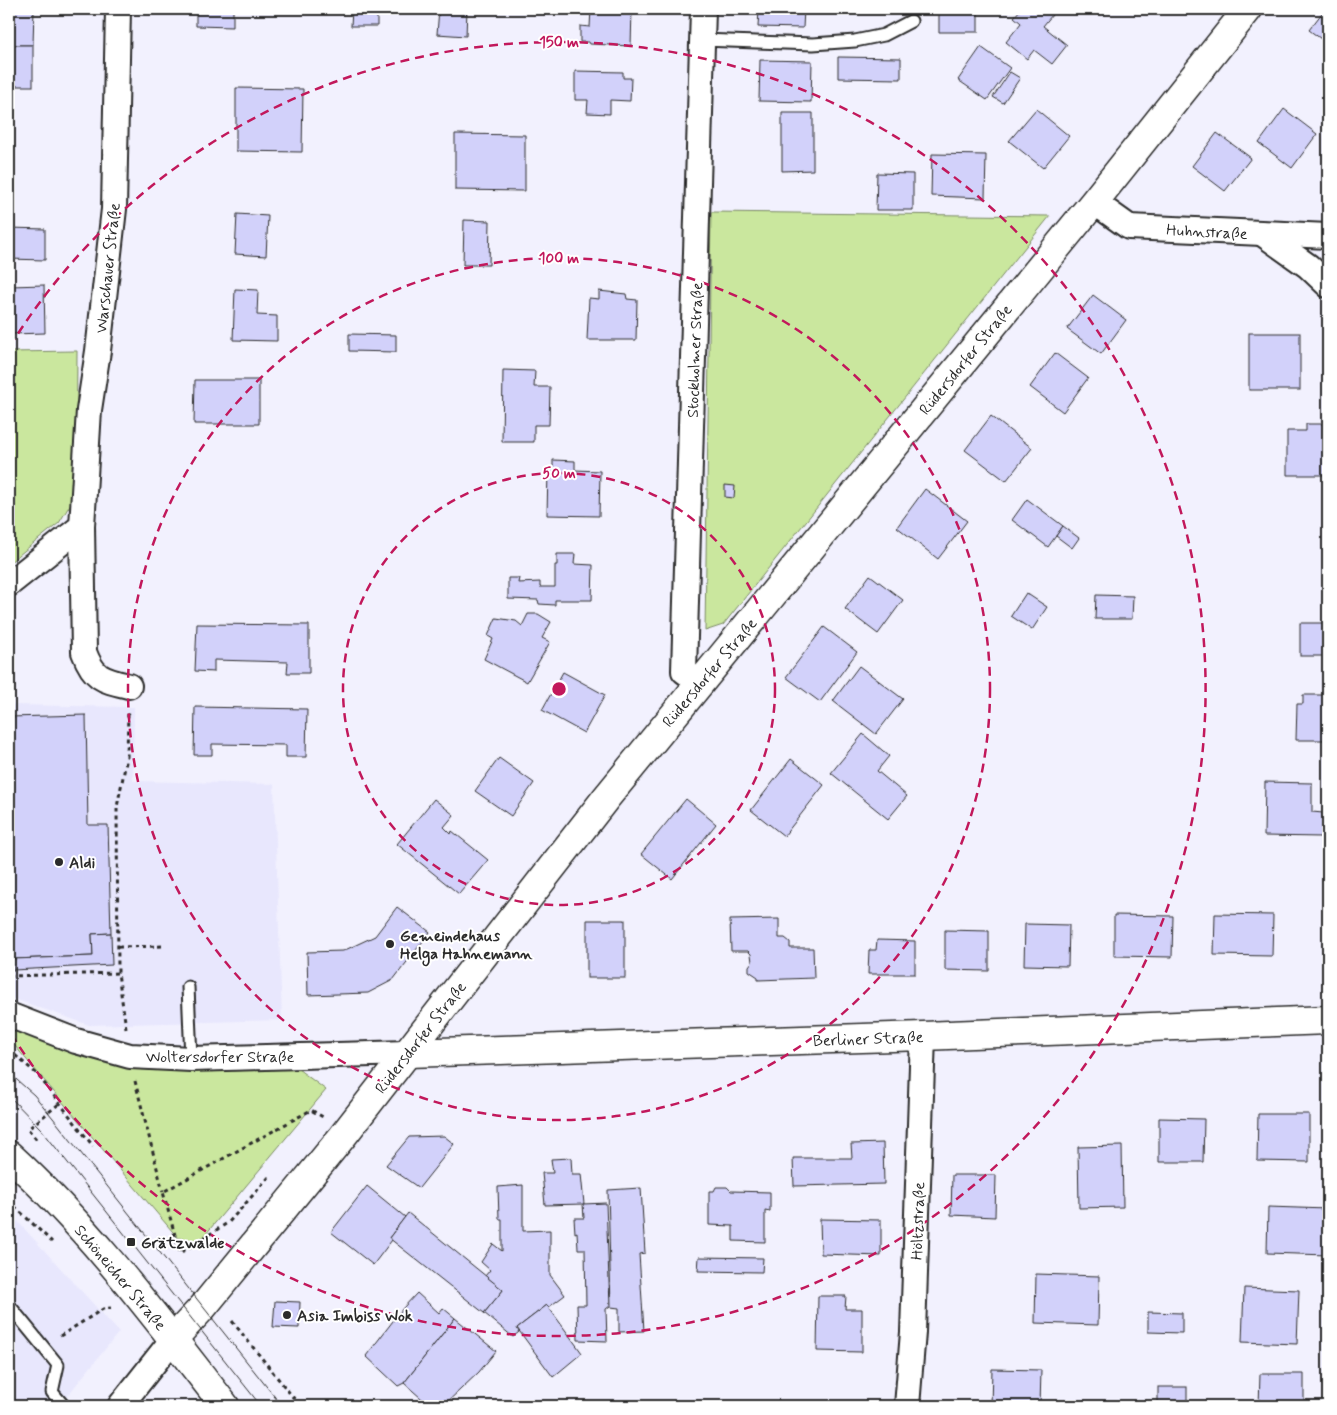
<svg xmlns="http://www.w3.org/2000/svg" width="1337" height="1415" viewBox="0 0 1337 1415" font-family="Mynerve,sans-serif">
<style>
.built{fill:#e8e7fd}
.green{fill:#cae79e;stroke:#7a8964}
.building{fill:#d2d1fa;stroke:#2b2b2b}
.lines{fill:none;stroke-linecap:round;stroke-linejoin:round}
.service-casing{stroke:#2b2b2b;stroke-width:15}
.minor-casing{stroke:#2b2b2b;stroke-width:28}
.tertiary-casing{stroke:#2b2b2b;stroke-width:31}
.secondary-casing{stroke:#2b2b2b;stroke-width:31}
.path{stroke:#2b2b2b;stroke-width:3;stroke-dasharray:4 4;stroke-linecap:butt}
.service{stroke:#fff;stroke-width:11}
.minor{stroke:#fff;stroke-width:24}
.tertiary{stroke:#fff;stroke-width:28}
.secondary{stroke:#fff;stroke-width:28}
.tram{stroke:#2b2b2b;stroke-width:1}
.ring{fill:none;stroke:#c2185b;stroke-width:2.5;stroke-dasharray:9 6}
.poi-dot{fill:#2b2b2b;stroke:#fff;stroke-width:2}
.labels{text-anchor:middle;stroke-width:4;stroke-linejoin:round;paint-order:stroke}
.street-label{font-size:16px;fill:#2b2b2b;stroke:#fff}
.poi-label{font-size:16px;font-weight:bold;fill:#2b2b2b;stroke:#fff;text-anchor:start}
.centre{fill:#c2185b;stroke:#fff;stroke-width:2.5}
.ring-label{font-size:15px;text-anchor:middle;font-weight:bold;fill:#c2185b;stroke:#fff;stroke-width:4;stroke-linejoin:round;paint-order:stroke}
</style>
<rect width="100%" height="100%" fill="#f2f1fe"/>
<filter id="ink" filterUnits="userSpaceOnUse"><feTurbulence type="fractalNoise" baseFrequency=".02" numOctaves="2"/><feDisplacementMap in="SourceGraphic" scale="10" xChannelSelector="R" yChannelSelector="G"/><feConvolveMatrix kernelMatrix="1 2 1 2 8 2 1 2 1" color-interpolation-filters="sRGB"/></filter>
<g filter="url(#ink)">
<g class="built">
<path d="M 9,705 L 134,707 L 133,781 L 274,784 L 282,1020 L 89,1025 L 9,997 Z"/>
<path d="M 9,1212 L 119,1332 L 59,1406 L 9,1406 Z"/>
</g>
<g class="green">
<path d="M 711,212 L 1050,216 L 723,625 L 705,631 Z"/>
<path d="M 77,351 L 76,495 L 59,523 L 9,563 L 9,352 Z"/>
<path d="M 9,1030 L 114,1061 L 294,1066 L 326,1090 L 200,1241 L 178,1238 L 9,1039 Z"/>
</g>
<g class="building">
<path d="M 9,9 L 34,9 L 33,45 L 9,45 Z"/>
<path d="M 186,9 L 233,9 L 233,27 L 196,26 L 196,14 L 186,14 Z"/>
<path d="M 352,9 L 377,9 L 377,26 L 351,26 Z"/>
<path d="M 439,9 L 467,9 L 466,36 L 437,34 Z"/>
<path d="M 591,9 L 632,9 L 631,46 L 590,44 L 589,42 L 580,42 L 580,26 L 590,27 Z"/>
<path d="M 759,9 L 804,9 L 803,28 L 758,27 Z"/>
<rect x="939" y="9" width="39" height="23"/>
<path d="M 1021,9 L 1044,9 L 1052,15 L 1043,26 L 1067,45 L 1052,64 L 1034,50 L 1027,59 L 1006,42 L 1021,23 L 1014,17 Z"/>
<path d="M 1325,9 L 1328,9 L 1328,44 L 1309,30 Z"/>
<rect x="9" y="45" width="24" height="41"/>
<path d="M 981,47 L 1010,68 L 987,100 L 958,80 Z"/>
<path d="M 838,57 L 901,58 L 901,79 L 838,78 Z"/>
<path d="M 760,60 L 812,61 L 811,102 L 759,101 Z"/>
<path d="M 575,71 L 623,72 L 623,78 L 631,78 L 630,101 L 610,100 L 610,114 L 587,113 L 588,100 L 575,100 Z"/>
<path d="M 1010,72 L 1020,78 L 1003,103 L 993,97 Z"/>
<path d="M 236,88 L 303,89 L 302,152 L 236,151 Z"/>
<path d="M 1036,109 L 1069,136 L 1043,168 L 1009,141 Z"/>
<path d="M 1284,109 L 1317,134 L 1292,168 L 1259,143 Z"/>
<path d="M 782,113 L 813,113 L 813,170 L 782,171 Z"/>
<path d="M 1217,133 L 1251,158 L 1225,191 L 1192,166 Z"/>
<path d="M 455,134 L 525,135 L 525,191 L 455,190 Z"/>
<path d="M 932,154 L 986,155 L 985,198 L 931,196 Z"/>
<path d="M 877,173 L 913,174 L 913,210 L 876,210 Z"/>
<path d="M 237,214 L 268,216 L 266,256 L 235,254 Z"/>
<path d="M 464,220 L 490,221 L 489,265 L 463,265 Z"/>
<path d="M 9,228 L 45,229 L 45,260 L 9,259 Z"/>
<path d="M 44,285 L 45,333 L 11,334 L 10,286 Z"/>
<path d="M 235,289 L 258,290 L 257,315 L 277,316 L 277,341 L 233,340 Z"/>
<path d="M 599,291 L 626,294 L 627,299 L 637,300 L 636,340 L 587,340 L 589,298 L 599,299 Z"/>
<path d="M 1093,295 L 1126,320 L 1101,354 L 1067,329 Z"/>
<rect x="1249" y="333" width="51" height="57"/>
<path d="M 349,334 L 396,335 L 396,352 L 349,351 Z"/>
<path d="M 1055,353 L 1088,378 L 1063,412 L 1030,387 Z"/>
<path d="M 503,370 L 535,371 L 534,387 L 550,387 L 549,425 L 534,425 L 534,442 L 502,442 Z"/>
<path d="M 195,380 L 259,380 L 259,424 L 194,424 Z"/>
<path d="M 991,416 L 1032,448 L 1006,481 L 965,450 Z"/>
<path d="M 1306,424 L 1328,424 L 1328,475 L 1287,475 L 1287,431 L 1306,431 Z"/>
<path d="M 553,460 L 575,461 L 575,470 L 600,471 L 599,516 L 547,515 L 548,471 L 553,470 Z"/>
<path d="M 725,485 L 735,486 L 734,498 L 725,497 Z"/>
<path d="M 925,489 L 967,521 L 938,559 L 897,527 Z"/>
<path d="M 1027,499 L 1063,526 L 1048,547 L 1012,520 Z"/>
<path d="M 1063,526 L 1079,538 L 1072,548 L 1056,536 Z"/>
<path d="M 557,554 L 575,554 L 574,564 L 593,565 L 592,600 L 555,600 L 555,605 L 539,604 L 538,600 L 508,599 L 508,578 L 519,578 L 518,583 L 540,582 L 540,587 L 555,587 L 555,565 L 557,565 Z"/>
<path d="M 870,575 L 903,600 L 878,634 L 845,609 Z"/>
<path d="M 1026,593 L 1047,607 L 1032,630 L 1011,616 Z"/>
<path d="M 1096,595 L 1133,596 L 1132,619 L 1095,619 Z"/>
<path d="M 528,614 L 538,614 L 551,622 L 542,638 L 550,642 L 527,682 L 484,659 L 493,639 L 488,636 L 496,618 L 516,621 L 522,626 Z"/>
<rect x="1300" y="623" width="28" height="33"/>
<path d="M 197,624 L 309,625 L 309,673 L 287,673 L 288,662 L 214,660 L 214,672 L 195,671 Z"/>
<path d="M 824,627 L 857,652 L 820,702 L 786,677 Z"/>
<path d="M 859,666 L 903,699 L 876,734 L 833,701 Z"/>
<path d="M 563,672 L 605,695 L 584,733 L 542,710 Z"/>
<path d="M 1303,695 L 1327,695 L 1328,740 L 1296,740 L 1297,704 L 1303,704 Z"/>
<path d="M 195,707 L 307,709 L 306,757 L 286,757 L 286,745 L 212,744 L 212,755 L 194,755 Z"/>
<path d="M 86,715 L 88,825 L 108,825 L 111,933 L 92,934 L 93,956 L 13,959 L 13,970 L 9,970 L 9,717 Z"/>
<path d="M 863,734 L 889,756 L 877,771 L 907,796 L 888,819 L 831,773 Z"/>
<path d="M 499,758 L 534,783 L 511,816 L 475,791 Z"/>
<path d="M 791,759 L 824,785 L 784,836 L 751,810 Z"/>
<path d="M 1265,782 L 1312,783 L 1312,812 L 1323,813 L 1322,837 L 1264,836 Z"/>
<path d="M 434,799 L 454,815 L 444,827 L 451,834 L 452,831 L 488,860 L 459,894 L 397,844 Z"/>
<path d="M 686,799 L 716,824 L 672,879 L 641,854 Z"/>
<path d="M 397,907 L 430,932 L 393,980 L 368,993 L 308,995 L 307,952 L 343,951 L 375,936 Z"/>
<path d="M 1215,914 L 1273,915 L 1272,956 L 1214,955 Z"/>
<path d="M 1114,915 L 1173,916 L 1172,957 L 1114,956 Z"/>
<path d="M 779,919 L 779,938 L 785,938 L 790,942 L 790,948 L 813,948 L 814,978 L 758,980 L 758,977 L 749,971 L 749,966 L 752,962 L 751,954 L 748,951 L 731,951 L 730,920 Z"/>
<rect x="587" y="920" width="38" height="58"/>
<path d="M 1025,924 L 1069,925 L 1068,966 L 1024,965 Z"/>
<path d="M 945,930 L 989,931 L 989,971 L 945,970 Z"/>
<path d="M 111,933 L 112,965 L 13,970 L 13,959 L 93,956 L 92,934 Z"/>
<path d="M 877,940 L 915,941 L 915,974 L 868,974 L 869,950 L 876,950 Z"/>
<path d="M 1258,1114 L 1309,1114 L 1309,1162 L 1257,1161 Z"/>
<path d="M 1159,1118 L 1204,1119 L 1203,1162 L 1159,1162 Z"/>
<path d="M 444,1136 L 454,1144 L 419,1188 L 386,1165 L 409,1137 Z"/>
<path d="M 883,1143 L 884,1184 L 794,1186 L 793,1158 L 852,1158 L 851,1144 Z"/>
<path d="M 1122,1146 L 1123,1207 L 1079,1208 L 1078,1147 Z"/>
<path d="M 571,1158 L 572,1174 L 581,1174 L 584,1204 L 545,1205 L 542,1173 L 553,1173 L 551,1159 Z"/>
<path d="M 952,1175 L 996,1175 L 995,1217 L 951,1215 Z"/>
<path d="M 523,1185 L 523,1231 L 550,1230 L 550,1275 L 565,1295 L 549,1307 L 547,1305 L 517,1328 L 519,1332 L 513,1337 L 484,1313 L 503,1290 L 485,1276 L 490,1270 L 481,1262 L 493,1244 L 502,1251 L 502,1219 L 499,1219 L 498,1187 Z"/>
<path d="M 367,1186 L 405,1217 L 389,1238 L 392,1240 L 373,1265 L 331,1232 Z"/>
<path d="M 716,1187 L 727,1187 L 731,1191 L 770,1192 L 770,1211 L 765,1210 L 765,1242 L 733,1241 L 733,1226 L 709,1225 L 709,1191 L 714,1191 Z"/>
<path d="M 641,1188 L 645,1253 L 639,1254 L 644,1331 L 619,1332 L 619,1308 L 611,1307 L 608,1190 Z"/>
<path d="M 606,1203 L 610,1306 L 606,1309 L 607,1341 L 578,1340 L 577,1305 L 586,1305 L 585,1249 L 578,1249 L 577,1232 L 575,1233 L 574,1218 L 584,1218 L 583,1204 Z"/>
<path d="M 1268,1207 L 1328,1209 L 1328,1255 L 1267,1253 Z"/>
<path d="M 408,1213 L 503,1290 L 484,1313 L 389,1238 Z"/>
<path d="M 820,1219 L 881,1220 L 881,1256 L 821,1254 Z"/>
<path d="M 699,1257 L 763,1258 L 762,1272 L 698,1271 Z"/>
<path d="M 1036,1274 L 1099,1276 L 1098,1325 L 1035,1323 Z"/>
<path d="M 1244,1288 L 1299,1290 L 1297,1344 L 1242,1342 Z"/>
<path d="M 417,1293 L 439,1313 L 443,1308 L 455,1318 L 404,1383 L 398,1386 L 366,1356 L 403,1308 Z"/>
<path d="M 818,1296 L 846,1296 L 845,1309 L 862,1309 L 862,1352 L 817,1351 Z"/>
<path d="M 275,1301 L 300,1302 L 299,1328 L 273,1327 Z"/>
<path d="M 547,1305 L 582,1353 L 553,1377 L 517,1328 Z"/>
<path d="M 1148,1312 L 1182,1313 L 1182,1333 L 1148,1332 Z"/>
<path d="M 455,1318 L 496,1351 L 479,1372 L 443,1406 L 430,1406 L 404,1383 Z"/>
<path d="M 992,1369 L 1041,1370 L 1040,1406 L 991,1406 Z"/>
<path d="M 1260,1374 L 1304,1374 L 1304,1406 L 1259,1406 Z"/>
<rect x="1158" y="1387" width="29" height="19"/>
</g>
<g class="lines">
<defs>
<g id="service">
<path d="M 702,40 L 813,44 L 855,41 L 884,35 L 911,21"/>
<path d="M 188,987 L 191,1059"/>
<path d="M 9,1305 L 58,1365 L 52,1392 L 64,1406"/>
</g>
<g id="minor">
<path d="M 1094,202 L 1129,227 L 1328,236"/>
<path d="M 1263,234 L 1308,266 L 1328,285"/>
<path d="M 82,526 L 84,652 C 94,679 103,680 129,686"/>
<path d="M 9,584 L 82,526 L 89,410 L 98,351 L 114,209 L 118,9"/>
<path d="M 700,683 L 684,671 L 703,9"/>
<path d="M 9,1015 L 76,1041 L 130,1056 L 191,1059 L 408,1053"/>
<path d="M 120,1406 L 173,1339"/>
<path d="M 907,1406 L 913,1332 L 923,1036"/>
</g>
<g id="tertiary">
<path d="M 408,1053 L 923,1036 L 1328,1020"/>
<path d="M 173,1339 L 203,1307 L 342,1137 L 606,798 L 1094,202 L 1248,9"/>
</g>
<path id="secondary" d="M 9,1155 C 91,1230 157,1319 225,1406"/>
</defs>
<use href="#service" class="service-casing"/>
<use href="#minor" class="minor-casing"/>
<use href="#tertiary" class="tertiary-casing"/>
<use href="#secondary" class="secondary-casing"/>
<g class="path">
<path d="M 118,947 L 164,946"/>
<path d="M 9,976 L 118,973"/>
<path d="M 126,1028 L 118,973 L 117,807 L 127,757 L 128,711"/>
<path d="M 9,1050 L 37,1074 L 93,1146"/>
<path d="M 135,1081 L 163,1192"/>
<path d="M 36,1139 L 28,1129 L 60,1103"/>
<path d="M 269,1177 L 229,1222 L 180,1253 L 163,1192 L 311,1110 L 323,1117"/>
<path d="M 9,1201 L 52,1242"/>
<path d="M 232,1321 L 300,1406"/>
<path d="M 60,1336 L 103,1309 L 111,1308"/>
</g>
<use href="#service" class="service"/>
<use href="#minor" class="minor"/>
<use href="#tertiary" class="tertiary"/>
<use href="#secondary" class="secondary"/>
<g class="tram">
<path d="M 9,1073 L 34,1095 L 53,1118 L 282,1406"/>
<path d="M 9,1096 L 41,1129 L 261,1406"/>
</g>
</g>
</g>
<g class="ring">
<circle cx="559" cy="689" r="216"/>
<circle cx="559" cy="689" r="431"/>
<path d="M10 346A647 647 0 1 1 10 1032"/>
</g>
<g class="poi-dot">
<circle cx="59" cy="862" r="5"/>
<circle cx="390" cy="944" r="5"/>
<rect x="126" y="1237" width="10" height="10" rx="2.5"/>
<circle cx="287" cy="1315" r="5"/>
</g>
<g class="labels">
<g class="street-label">
<text transform="translate(1207 231) rotate(3)" y="6">Huhnstraße</text>
<text transform="translate(107 268) rotate(-84)" y="6">Warschauer Straße</text>
<text transform="translate(694 350) rotate(-88)" y="6">Stockholmer Straße</text>
<text transform="translate(965 359) rotate(-51)" y="6">Rüdersdorfer Straße</text>
<text transform="translate(709 672) rotate(-50)" y="6">Rüdersdorfer Straße</text>
<text transform="translate(420 1037) rotate(-52)" y="6">Rüdersdorfer Straße</text>
<text transform="translate(868 1038) rotate(-2)" y="6">Berliner Straße</text>
<text x="220" y="1062">Woltersdorfer Straße</text>
<text transform="translate(917 1221) rotate(-88)" y="6">Höltzstraße</text>
<text transform="translate(121 1277) rotate(50)" y="6">Schöneicher Straße</text>
</g>
<g class="poi-label">
<text x="69" y="868">Aldi</text>
<text x="400" y="941">Gemeindehaus<tspan x="400" dy="18">Helga Hahnemann</tspan></text>
<text x="141" y="1248">Grätzwalde</text>
<text x="297" y="1321">Asia Imbiss Wok</text>
</g>
</g>
<circle cx="559" cy="689" r="8" class="centre"/>
<g class="ring-label">
<text x="559" y="47">150 m</text>
<text x="559" y="263">100 m</text>
<text x="559" y="478">50 m</text>
</g>
<rect width="1337" height="1415" fill="none" stroke="#fff" stroke-width="30"/>
<rect x="15" y="15" width="1307" height="1385" fill="none" stroke="#2b2b2b" stroke-width="2" filter="url(#ink)"/>
</svg>
